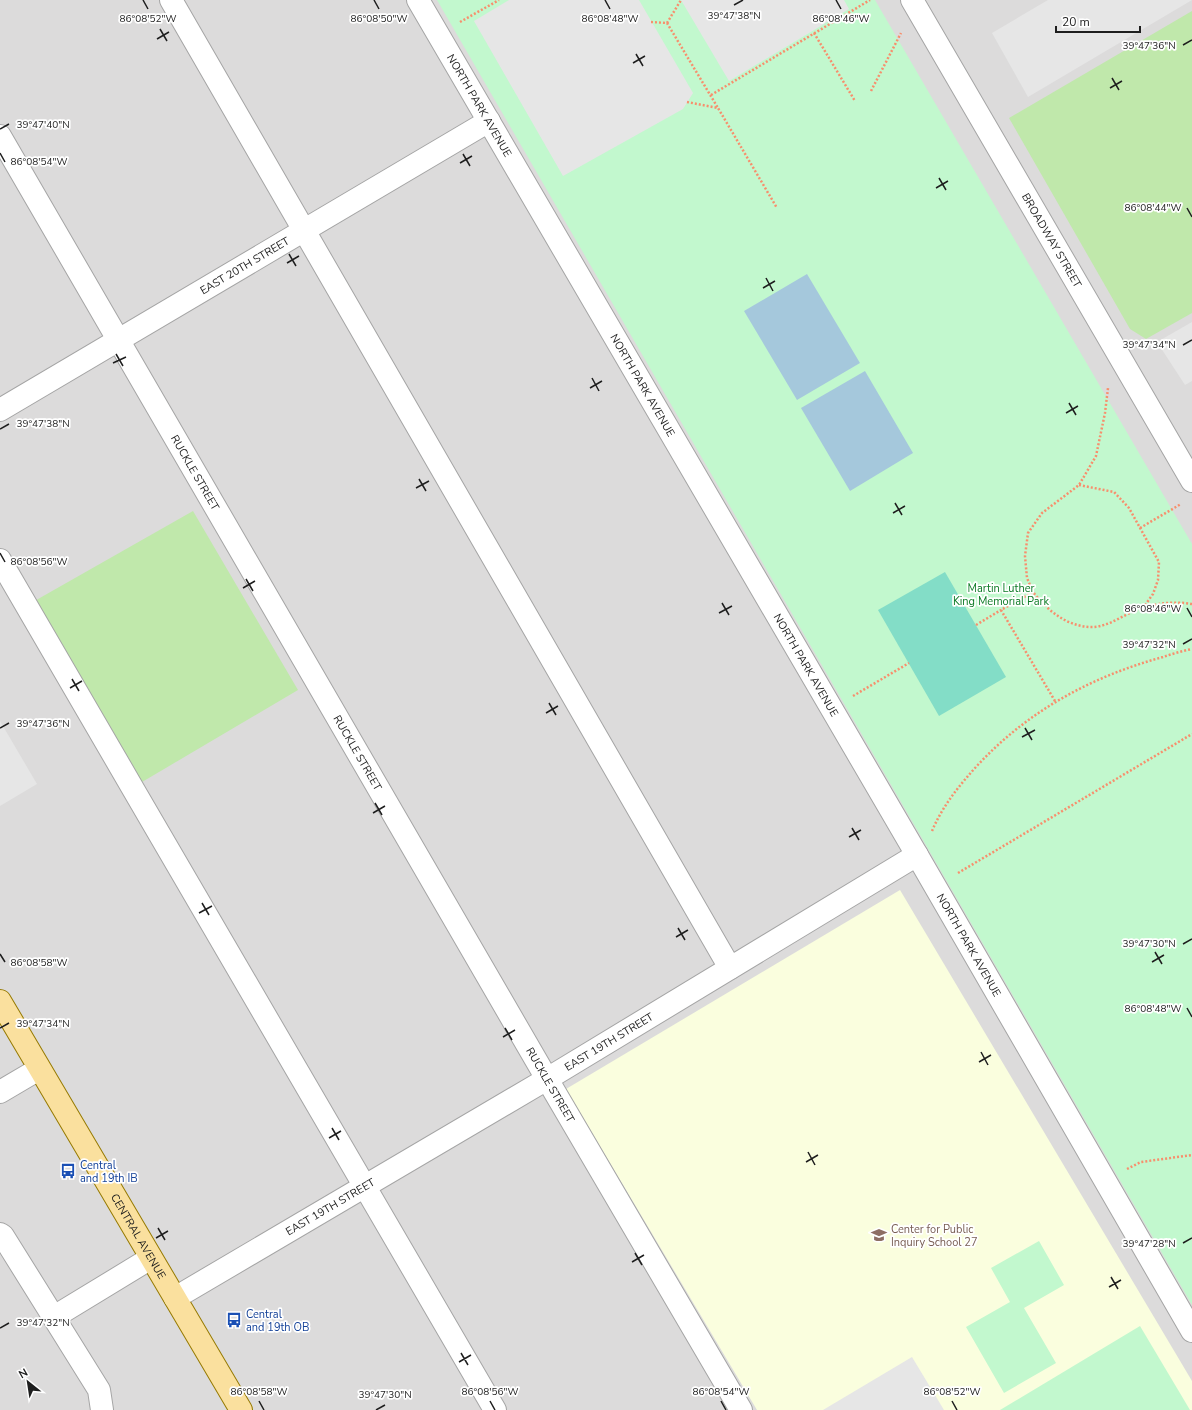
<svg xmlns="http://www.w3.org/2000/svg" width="1192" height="1410" viewBox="0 0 1192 1410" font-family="'Nunito Sans',sans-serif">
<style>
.residential{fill:#dcdbdb}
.education{fill:#fafede}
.grass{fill:#c0e8ab}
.park{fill:#c2f8ce}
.pitch{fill:#83ddc7}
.parking{fill:#e6e6e6}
.water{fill:#a5c8dc}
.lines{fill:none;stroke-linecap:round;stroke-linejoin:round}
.minor-casing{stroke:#a5a5a5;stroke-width:24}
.major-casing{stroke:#967a02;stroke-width:24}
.path{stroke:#f78f6d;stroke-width:2.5;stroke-dasharray:2 2;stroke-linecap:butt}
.minor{stroke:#fff;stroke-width:22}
.major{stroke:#fae09e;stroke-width:22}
.ticks{fill:none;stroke:#1e1e1e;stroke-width:1.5}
.labels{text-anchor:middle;stroke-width:3.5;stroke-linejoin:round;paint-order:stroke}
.street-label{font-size:11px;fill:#1e1e1e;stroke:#fff}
.park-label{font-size:11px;fill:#0d7b26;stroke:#fff}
.transit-label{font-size:11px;fill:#164399;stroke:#fff;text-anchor:start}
.education-label{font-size:11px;fill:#785e54;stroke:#fff;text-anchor:start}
.ticks-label{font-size:10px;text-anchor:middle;fill:#1e1e1e;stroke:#fff;stroke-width:3.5;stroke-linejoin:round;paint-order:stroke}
</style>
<rect width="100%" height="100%" fill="#efede4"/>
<rect class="residential" x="0" y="0" width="1192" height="1410"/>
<path class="education" d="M 900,890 L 1192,1381 L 1192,1410 L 757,1410 L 566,1089 Z"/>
<g class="grass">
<path d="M 1192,11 L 1192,313 L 1146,339 L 1130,329 L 1009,118 Z"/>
<path d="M 193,511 L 298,690 L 137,785 L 31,603 Z"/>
</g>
<g class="park">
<path d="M 437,0 L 875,0 L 1192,544 L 1192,1305 Z"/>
<path d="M 1039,1241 L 1064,1285 L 1024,1308 L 1056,1363 L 1004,1393 L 966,1327 L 1010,1302 L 991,1268 Z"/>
<path d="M 1140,1326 L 1190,1410 L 1000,1410 Z"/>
</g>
<path class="pitch" d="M 945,572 L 1006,677 L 939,716 L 878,610 Z"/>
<g class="parking">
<path d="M 509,0 L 639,0 L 693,93 L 683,109 L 563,176 L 474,21 Z"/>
<path d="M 681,0 L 844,0 L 849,9 L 729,81 Z"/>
<path d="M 1048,0 L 1192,0 L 1028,97 L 992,33 Z"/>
<path d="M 1192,322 L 1192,381 L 1185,385 L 1157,342 Z"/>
<path d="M 0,721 L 37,784 L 0,806 Z"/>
<path d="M 912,1357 L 944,1410 L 823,1410 Z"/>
</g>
<g class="water">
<path d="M 807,274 L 860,363 L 797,400 L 744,311 Z"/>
<path d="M 865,371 L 913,453 L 850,491 L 801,408 Z"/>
</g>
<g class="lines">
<defs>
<g id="minor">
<path d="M 171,0 L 730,968"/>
<path id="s1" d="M 418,0 L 917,855 L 1192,1331"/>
<path id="s2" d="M 912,0 L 1192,481"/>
<path id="s3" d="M 0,136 L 547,1079 L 741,1410"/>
<path id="s4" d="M 0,410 L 489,121"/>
<path d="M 0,560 C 164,844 332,1126 495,1410"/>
<path d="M 0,1092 L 39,1069"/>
<path d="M 0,1234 L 3,1236 L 99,1390 L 102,1410"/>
<path id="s5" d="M 175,1298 L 547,1079 L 917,855"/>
<path d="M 54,1317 L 151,1258"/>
</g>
<g id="major">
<path id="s6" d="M 0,1001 L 241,1410"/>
</g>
</defs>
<use href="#minor" class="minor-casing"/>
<use href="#major" class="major-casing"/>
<g class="path">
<path d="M 460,22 L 499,0"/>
<path d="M 651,22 L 667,23 L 718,108"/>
<path d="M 667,23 L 681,0"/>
<path d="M 814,33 L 855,101"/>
<path d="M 871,91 L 901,33"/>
<path d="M 711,95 L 870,0"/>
<path d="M 687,102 L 718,108 L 777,208"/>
<path d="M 1079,485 L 1114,492 L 1129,508 L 1159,562 L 1158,580 L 1153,594 L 1143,608"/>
<path d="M 1140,528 L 1181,504"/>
<path d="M 1033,592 L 1027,578 L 1025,556 L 1028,533 L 1042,513 L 1079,485 L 1096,456 L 1105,413 L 1108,388"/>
<path d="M 976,625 L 1001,610"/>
<path d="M 853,696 L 909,663"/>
<path d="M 1055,701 L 1001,610 L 1033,592 C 1047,610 1067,627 1092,627 C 1108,627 1123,615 1137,610 C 1155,603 1174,601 1192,604"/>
<path d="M 932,831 C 942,807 958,787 975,768 C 1026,712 1090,677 1163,657 C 1172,654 1182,651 1192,649"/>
<path d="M 958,873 L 1192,734"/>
<path d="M 1127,1169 L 1141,1162 L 1192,1155"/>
</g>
<use href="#minor" class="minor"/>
<use href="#major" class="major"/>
</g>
<path class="ticks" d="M 143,0 L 148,9M 374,0 L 379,9M 605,0 L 610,9M 836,0 L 841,9M 734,5 L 743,0M 160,29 L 167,41M 157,39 L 169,32M 1183,45 L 1192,40M 636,54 L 643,66M 633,63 L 645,56M 1112,78 L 1119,90M 1110,88 L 1122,81M 0,129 L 9,124M 0,153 L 5,162M 463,154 L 470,166M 460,163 L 472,156M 939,178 L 946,190M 936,188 L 948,181M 1187,208 L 1192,217M 289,254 L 296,266M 287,263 L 299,256M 766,278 L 773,291M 763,288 L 775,281M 1183,345 L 1192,340M 116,354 L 123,366M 113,363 L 126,357M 592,378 L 599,391M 590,388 L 602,381M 1069,403 L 1076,415M 1066,413 L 1078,406M 0,429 L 9,424M 419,479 L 426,491M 416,488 L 429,481M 895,503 L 902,515M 893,513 L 905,506M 0,553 L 5,562M 246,579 L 253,591M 243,588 L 255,581M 722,603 L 729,615M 1187,608 L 1192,617M 719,613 L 732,606M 1183,644 L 1192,639M 72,679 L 79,691M 70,688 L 82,681M 549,703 L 556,715M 546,713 L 558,706M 0,728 L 9,723M 1025,728 L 1032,740M 1022,737 L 1035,730M 375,803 L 382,815M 373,813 L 385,806M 852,828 L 859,840M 849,837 L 861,830M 202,903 L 209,915M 199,913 L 212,906M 678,928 L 685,940M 676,937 L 688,930M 1183,944 L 1192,939M 1155,952 L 1162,964M 0,954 L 5,962M 1152,962 L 1164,955M 1187,1008 L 1192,1017M 0,1028 L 9,1023M 505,1028 L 512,1040M 503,1037 L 515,1030M 981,1052 L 988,1065M 979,1062 L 991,1055M 332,1128 L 339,1140M 329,1138 L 341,1131M 808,1152 L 815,1165M 806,1162 L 818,1155M 158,1228 L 165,1240M 156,1238 L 168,1231M 1183,1243 L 1192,1238M 635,1253 L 642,1265M 632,1262 L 644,1255M 1111,1277 L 1118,1289M 1109,1287 L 1121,1280M 0,1328 L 9,1323M 461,1353 L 468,1365M 459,1362 L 471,1355M 259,1401 L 264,1410M 490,1401 L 495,1410M 721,1401 L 726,1410M 952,1401 L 957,1410M 376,1410 L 385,1405"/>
<defs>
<symbol id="bus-bare" viewBox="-9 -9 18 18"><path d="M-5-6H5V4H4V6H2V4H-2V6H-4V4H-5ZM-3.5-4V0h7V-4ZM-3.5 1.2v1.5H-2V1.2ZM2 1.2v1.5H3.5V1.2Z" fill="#1a4fb4" stroke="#fff" stroke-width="2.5" paint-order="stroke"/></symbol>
<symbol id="school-bare" viewBox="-9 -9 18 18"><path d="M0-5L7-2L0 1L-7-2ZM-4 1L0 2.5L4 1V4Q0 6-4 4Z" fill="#8d6e63" stroke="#fff" stroke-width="2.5" paint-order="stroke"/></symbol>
</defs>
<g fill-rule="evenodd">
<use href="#bus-bare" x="57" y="1160" width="22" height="22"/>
<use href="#school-bare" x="868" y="1224" width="22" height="22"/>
<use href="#bus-bare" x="223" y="1309" width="22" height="22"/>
</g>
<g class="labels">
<g class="street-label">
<text dy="4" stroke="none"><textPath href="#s1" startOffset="122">NORTH PARK AVENUE</textPath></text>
<text dy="4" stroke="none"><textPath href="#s2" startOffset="278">BROADWAY STREET</textPath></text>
<text dy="4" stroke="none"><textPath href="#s4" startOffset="284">EAST 20TH STREET</textPath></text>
<text dy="4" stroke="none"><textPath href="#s1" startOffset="446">NORTH PARK AVENUE</textPath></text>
<text dy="4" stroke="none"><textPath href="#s3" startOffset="389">RUCKLE STREET</textPath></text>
<text dy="4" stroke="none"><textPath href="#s1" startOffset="770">NORTH PARK AVENUE</textPath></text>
<text dy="4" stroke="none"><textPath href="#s3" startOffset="713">RUCKLE STREET</textPath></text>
<text dy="4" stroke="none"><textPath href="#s1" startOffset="1094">NORTH PARK AVENUE</textPath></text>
<text dy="4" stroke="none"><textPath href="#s5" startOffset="504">EAST 19TH STREET</textPath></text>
<text dy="4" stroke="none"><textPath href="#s3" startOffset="1097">RUCKLE STREET</textPath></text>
<text dy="4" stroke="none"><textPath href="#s5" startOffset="180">EAST 19TH STREET</textPath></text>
<text dy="4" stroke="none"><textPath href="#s6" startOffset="273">CENTRAL AVENUE</textPath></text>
</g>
<g class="park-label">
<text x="1001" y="592">Martin Luther<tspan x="1001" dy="13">King Memorial Park</tspan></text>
</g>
<g class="transit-label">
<text x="80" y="1169">Central<tspan x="80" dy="13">and 19th IB</tspan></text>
<text x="246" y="1318">Central<tspan x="246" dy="13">and 19th OB</tspan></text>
</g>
<g class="education-label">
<text x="891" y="1233">Center for Public<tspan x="891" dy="13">Inquiry School 27</tspan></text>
</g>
</g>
<g class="ticks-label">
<text x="734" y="19">39°47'38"N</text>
<text x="148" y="22">86°08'52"W</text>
<text x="379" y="22">86°08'50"W</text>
<text x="610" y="22">86°08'48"W</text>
<text x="841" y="22">86°08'46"W</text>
<text x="1149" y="49">39°47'36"N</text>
<text x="43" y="128">39°47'40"N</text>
<text x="39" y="165">86°08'54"W</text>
<text x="1153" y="211">86°08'44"W</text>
<text x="1149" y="348">39°47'34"N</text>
<text x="43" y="427">39°47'38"N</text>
<text x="39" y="565">86°08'56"W</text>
<text x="1153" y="612">86°08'46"W</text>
<text x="1149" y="648">39°47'32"N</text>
<text x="43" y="727">39°47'36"N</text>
<text x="1149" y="947">39°47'30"N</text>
<text x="39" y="966">86°08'58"W</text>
<text x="1153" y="1012">86°08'48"W</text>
<text x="43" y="1027">39°47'34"N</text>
<text x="1149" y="1247">39°47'28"N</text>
<text x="43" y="1326">39°47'32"N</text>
<text x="259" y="1395">86°08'58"W</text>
<text x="490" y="1395">86°08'56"W</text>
<text x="721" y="1395">86°08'54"W</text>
<text x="952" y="1395">86°08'52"W</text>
<text x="385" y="1398">39°47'30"N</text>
</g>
<g transform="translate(28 1382) rotate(330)" stroke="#ffffff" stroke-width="3" paint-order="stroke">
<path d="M0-3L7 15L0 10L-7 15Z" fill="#1e1e1e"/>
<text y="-6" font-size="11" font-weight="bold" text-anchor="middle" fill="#1e1e1e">N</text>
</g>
<path d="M1056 26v6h84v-6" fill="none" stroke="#1e1e1e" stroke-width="2"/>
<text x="1062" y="26" font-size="12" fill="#1e1e1e" stroke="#ffffff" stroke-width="3" paint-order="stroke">20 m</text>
</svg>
